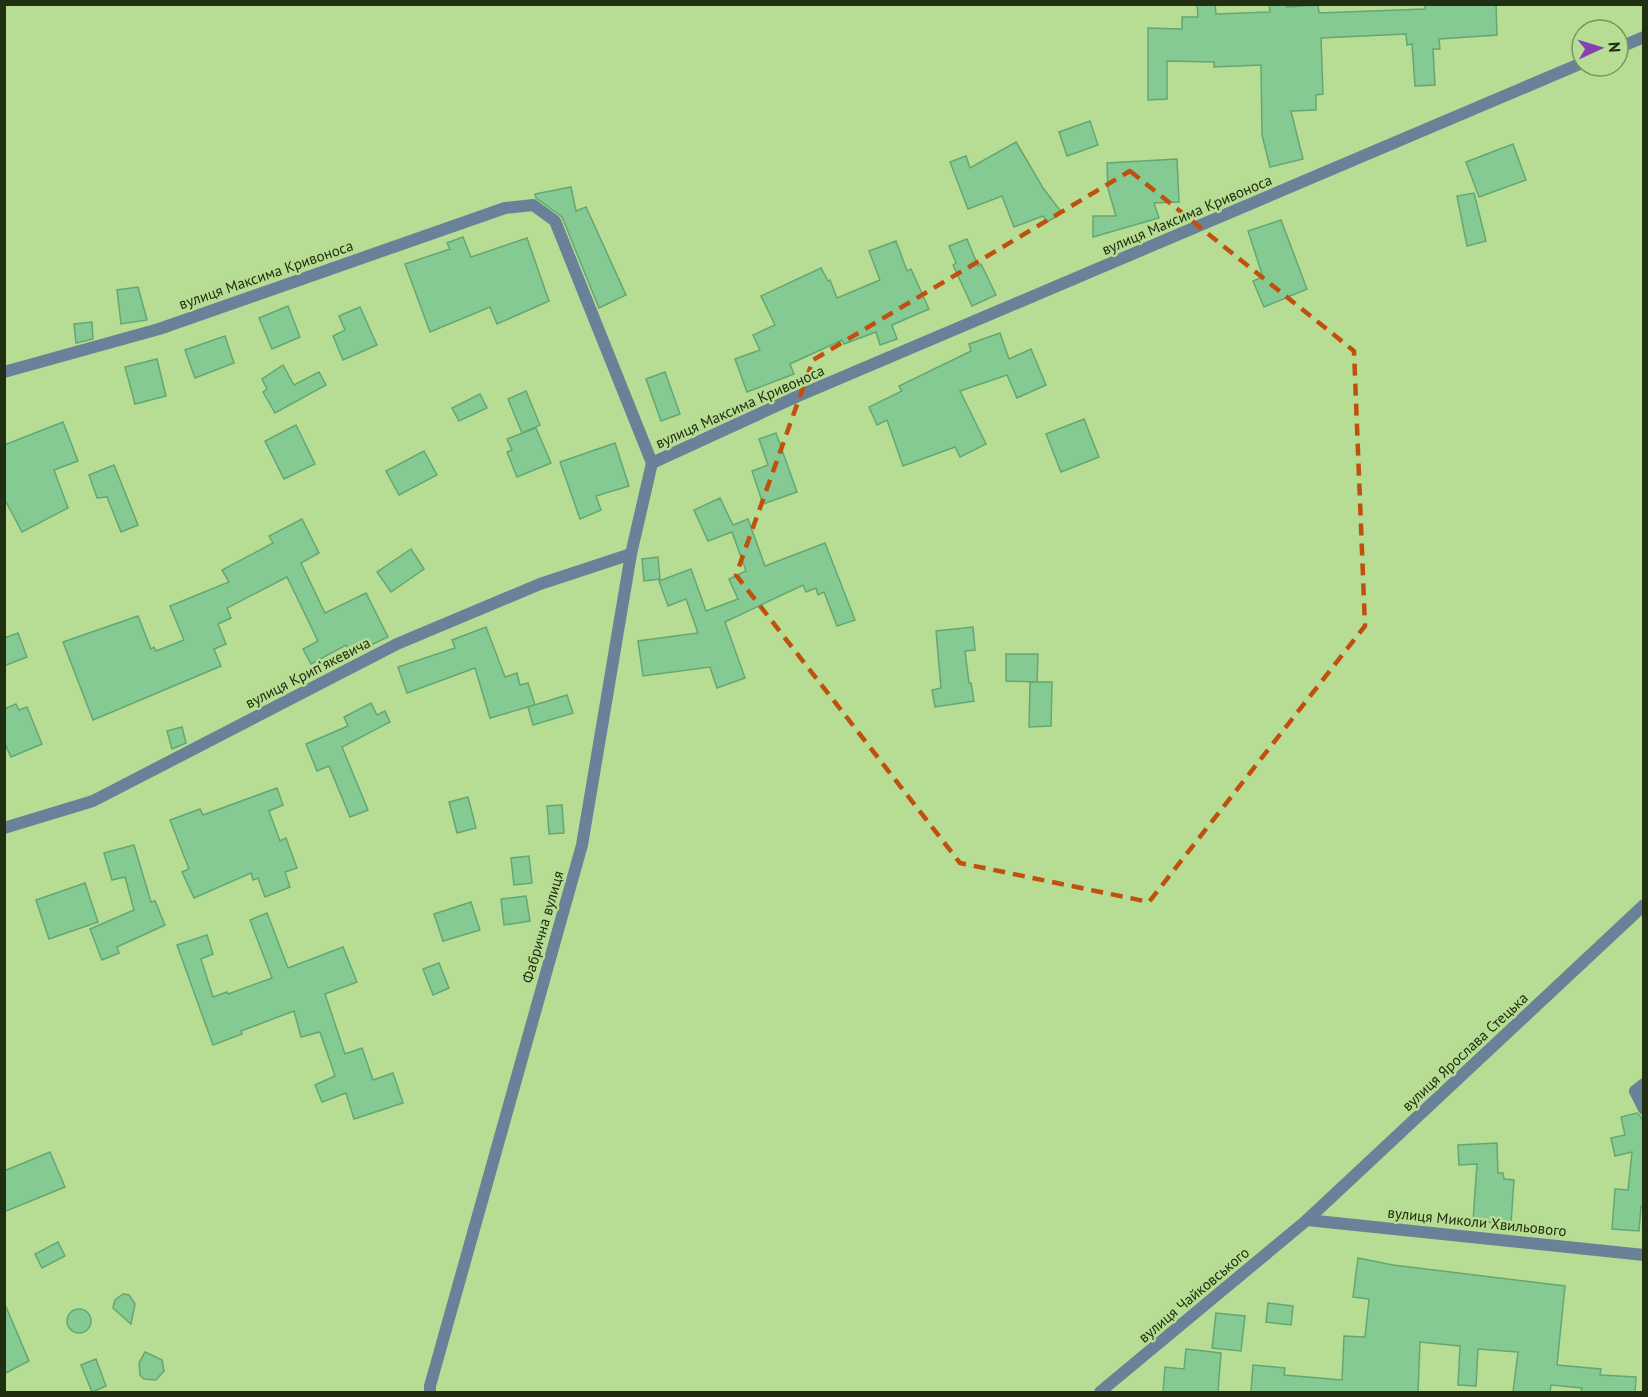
<svg xmlns="http://www.w3.org/2000/svg" width="1648" height="1397" viewBox="0 0 1648 1397" font-family="'PT Sans',sans-serif">
<style>
.building{fill:#85c993;stroke:#64a773;stroke-width:1.5}
.lines{fill:none;stroke-linecap:round;stroke-linejoin:round}
.minor{stroke:#698199;stroke-width:12}
.marked{fill:none;stroke:#c0500d;stroke-width:4.5;stroke-dasharray:12 8;stroke-linejoin:round}
.labels{text-anchor:middle;stroke-width:5;stroke-linejoin:round;paint-order:stroke}
.street-label{font-size:15px;fill:#202e11;stroke:#b7dc93}
</style>
<rect width="100%" height="100%" fill="#b7dc93"/>
<g class="building">
<path d="M 1197,4 L 1215,4 L 1216,14 L 1270,12 L 1269,4 L 1287,4 L 1287,7 L 1318,5 L 1319,13 L 1425,9 L 1425,4 L 1496,4 L 1497,35 L 1439,39 L 1440,49 L 1433,49 L 1435,85 L 1415,86 L 1412,44 L 1407,45 L 1406,34 L 1321,38 L 1323,94 L 1316,95 L 1316,110 L 1291,111 L 1303,159 L 1270,167 L 1262,135 L 1261,65 L 1214,67 L 1214,62 L 1167,61 L 1167,99 L 1148,100 L 1148,28 L 1182,29 L 1182,17 L 1198,17 Z"/>
<path d="M 1090,121 L 1098,145 L 1067,156 L 1059,132 Z"/>
<path d="M 1016,142 L 1043,188 L 1062,213 L 1047,222 L 1043,216 L 1014,227 L 1002,196 L 968,209 L 950,162 L 966,156 L 970,168 Z"/>
<path d="M 1513,144 L 1526,180 L 1479,197 L 1466,162 Z"/>
<path d="M 1177,159 L 1179,202 L 1154,203 L 1159,218 L 1093,237 L 1093,216 L 1116,216 L 1108,189 L 1107,163 Z"/>
<path d="M 571,187 L 576,211 L 586,207 L 626,295 L 599,308 L 562,217 L 536,198 L 535,194 Z"/>
<path d="M 1474,193 L 1486,241 L 1467,246 L 1457,196 Z"/>
<path d="M 1281,220 L 1307,289 L 1264,307 L 1253,281 L 1263,277 L 1248,231 Z"/>
<path d="M 463,237 L 471,257 L 527,238 L 549,301 L 497,324 L 490,307 L 430,332 L 405,264 L 450,249 L 447,243 Z"/>
<path d="M 967,239 L 978,266 L 981,264 L 996,295 L 972,306 L 953,265 L 956,263 L 949,246 Z"/>
<path d="M 896,241 L 907,271 L 911,269 L 929,309 L 892,325 L 897,339 L 880,345 L 876,332 L 844,344 L 842,340 L 790,364 L 794,374 L 747,392 L 735,359 L 760,350 L 753,335 L 775,325 L 761,296 L 821,268 L 828,281 L 830,280 L 837,298 L 880,280 L 869,251 Z"/>
<path d="M 138,287 L 147,320 L 121,324 L 117,290 Z"/>
<path d="M 288,306 L 300,337 L 272,349 L 259,318 Z"/>
<path d="M 360,307 L 377,345 L 343,360 L 333,336 L 345,330 L 339,316 Z"/>
<path d="M 92,322 L 93,339 L 76,343 L 74,324 Z"/>
<path d="M 1000,333 L 1009,359 L 1031,349 L 1046,385 L 1017,398 L 1007,375 L 960,391 L 986,444 L 960,457 L 955,447 L 903,466 L 887,420 L 877,425 L 869,407 L 902,391 L 899,386 L 971,351 L 969,344 Z"/>
<path d="M 225,336 L 234,363 L 195,378 L 185,350 Z"/>
<path d="M 157,359 L 166,396 L 135,404 L 125,367 Z"/>
<path d="M 283,365 L 294,385 L 319,372 L 326,385 L 275,413 L 263,392 L 267,389 L 262,379 Z"/>
<path d="M 665,372 L 680,414 L 661,421 L 646,379 Z"/>
<path d="M 526,391 L 540,425 L 522,433 L 508,399 Z"/>
<path d="M 480,394 L 487,408 L 459,421 L 452,408 Z"/>
<path d="M 1084,419 L 1099,457 L 1061,472 L 1046,434 Z"/>
<path d="M 63,422 L 78,461 L 54,470 L 68,508 L 22,532 L 4,498 L 4,445 Z"/>
<path d="M 296,425 L 315,464 L 284,479 L 265,441 Z"/>
<path d="M 536,428 L 551,463 L 517,477 L 507,452 L 512,450 L 507,439 Z"/>
<path d="M 776,433 L 797,492 L 763,504 L 752,471 L 768,465 L 759,439 Z"/>
<path d="M 615,443 L 629,486 L 596,496 L 601,510 L 580,519 L 560,462 Z"/>
<path d="M 424,451 L 437,475 L 399,495 L 386,471 Z"/>
<path d="M 114,465 L 138,525 L 121,532 L 107,497 L 97,498 L 89,475 Z"/>
<path d="M 720,498 L 733,525 L 748,519 L 765,566 L 825,543 L 855,620 L 837,626 L 824,592 L 818,595 L 816,588 L 806,592 L 803,585 L 725,622 L 745,678 L 717,688 L 710,667 L 643,676 L 638,641 L 698,633 L 686,599 L 668,606 L 659,581 L 691,569 L 706,611 L 738,599 L 729,579 L 746,571 L 732,532 L 708,541 L 694,510 Z"/>
<path d="M 302,519 L 319,553 L 301,563 L 325,613 L 366,593 L 388,637 L 367,647 L 364,641 L 349,650 L 346,645 L 311,664 L 303,649 L 318,641 L 287,577 L 227,608 L 231,618 L 218,624 L 226,644 L 214,649 L 221,666 L 93,720 L 63,642 L 138,616 L 151,649 L 154,647 L 156,651 L 184,640 L 170,606 L 229,582 L 222,570 L 273,543 L 269,536 Z"/>
<path d="M 411,549 L 424,569 L 391,592 L 377,572 Z"/>
<path d="M 658,557 L 660,579 L 644,581 L 642,559 Z"/>
<path d="M 486,627 L 505,677 L 517,673 L 520,685 L 528,683 L 535,705 L 490,718 L 475,668 L 407,693 L 398,667 L 455,648 L 452,640 Z"/>
<path d="M 973,627 L 975,650 L 965,651 L 969,683 L 971,683 L 974,701 L 935,707 L 932,690 L 941,688 L 936,631 Z"/>
<path d="M 18,633 L 27,657 L 4,666 L 4,638 Z"/>
<path d="M 1006,654 L 1038,654 L 1037,682 L 1006,681 Z"/>
<path d="M 1030,682 L 1052,682 L 1051,726 L 1029,727 Z"/>
<path d="M 567,695 L 573,713 L 533,725 L 528,707 Z"/>
<path d="M 371,703 L 377,715 L 385,711 L 390,722 L 342,747 L 368,810 L 350,817 L 329,766 L 317,771 L 306,744 L 348,726 L 344,717 Z"/>
<path d="M 16,704 L 19,710 L 27,707 L 42,744 L 11,757 L 4,742 L 4,709 Z"/>
<path d="M 182,727 L 186,743 L 172,749 L 167,731 Z"/>
<path d="M 277,788 L 283,805 L 269,811 L 280,841 L 286,838 L 297,868 L 285,872 L 290,887 L 265,897 L 258,878 L 253,880 L 251,873 L 194,898 L 182,872 L 189,869 L 170,820 L 200,809 L 203,815 Z"/>
<path d="M 468,797 L 476,828 L 457,833 L 449,802 Z"/>
<path d="M 562,805 L 564,833 L 549,834 L 547,806 Z"/>
<path d="M 134,845 L 151,902 L 155,901 L 165,925 L 117,947 L 119,953 L 102,960 L 90,929 L 134,910 L 125,877 L 112,880 L 104,853 Z"/>
<path d="M 529,856 L 532,883 L 514,885 L 511,858 Z"/>
<path d="M 85,883 L 98,922 L 49,939 L 36,900 Z"/>
<path d="M 526,896 L 530,921 L 504,925 L 501,899 Z"/>
<path d="M 471,902 L 480,930 L 443,941 L 434,914 Z"/>
<path d="M 267,913 L 288,968 L 343,947 L 357,982 L 325,994 L 345,1054 L 362,1048 L 373,1080 L 393,1073 L 403,1103 L 354,1119 L 346,1093 L 322,1102 L 315,1085 L 335,1076 L 320,1032 L 301,1037 L 294,1011 L 241,1031 L 242,1034 L 213,1045 L 177,945 L 207,935 L 213,954 L 201,959 L 213,997 L 227,992 L 228,994 L 272,978 L 250,920 Z"/>
<path d="M 439,963 L 449,988 L 433,995 L 423,969 Z"/>
<path d="M 1637,1113 L 1641,1117 L 1644,1125 L 1644,1206 L 1641,1206 L 1639,1231 L 1612,1229 L 1615,1189 L 1628,1190 L 1632,1152 L 1615,1156 L 1611,1138 L 1625,1135 L 1621,1117 Z"/>
<path d="M 1497,1143 L 1498,1173 L 1503,1173 L 1504,1179 L 1514,1180 L 1511,1224 L 1473,1221 L 1477,1164 L 1459,1165 L 1458,1145 Z"/>
<path d="M 50,1152 L 65,1187 L 4,1212 L 4,1171 Z"/>
<path d="M 58,1242 L 65,1256 L 42,1268 L 35,1254 Z"/>
<path d="M 1358,1258 L 1393,1265 L 1565,1286 L 1557,1365 L 1601,1369 L 1600,1375 L 1636,1377 L 1635,1392 L 1581,1392 L 1582,1388 L 1551,1385 L 1550,1392 L 1513,1392 L 1518,1352 L 1478,1349 L 1476,1386 L 1458,1385 L 1460,1346 L 1420,1342 L 1418,1392 L 1251,1392 L 1253,1365 L 1285,1368 L 1284,1375 L 1342,1380 L 1344,1336 L 1365,1337 L 1369,1299 L 1353,1297 Z"/>
<path d="M 123,1294 L 129,1295 L 135,1304 L 131,1324 L 113,1308 L 115,1300 Z"/>
<path d="M 4,1302 L 29,1361 L 4,1374 Z"/>
<path d="M 1268,1303 L 1293,1306 L 1291,1325 L 1266,1322 Z"/>
<circle cx="79" cy="1321" r="12"/>
<path d="M 1216,1313 L 1245,1316 L 1241,1351 L 1212,1348 Z"/>
<path d="M 1186,1349 L 1221,1353 L 1218,1392 L 1163,1392 L 1165,1367 L 1184,1369 Z"/>
<path d="M 145,1352 L 162,1360 L 164,1371 L 156,1380 L 144,1379 L 140,1375 L 139,1363 Z"/>
<path d="M 96,1359 L 106,1386 L 92,1392 L 81,1365 Z"/>
</g>
<g class="lines">
<g class="minor">
<path d="M 1618,48 L 1644,37"/>
<path d="M 4,372 L 159,329 L 505,208 L 533,205 L 555,221 L 652,463"/>
<path d="M 652,463 L 798,396 L 1582,63"/>
<path d="M 4,828 L 93,801 L 397,644 L 540,584 L 631,554"/>
<path d="M 1644,1084 L 1635,1091 L 1644,1109"/>
<path d="M 1307,1220 L 1644,1255"/>
<path d="M 430,1392 L 430,1386 L 582,845 L 631,554 L 652,463"/>
<path d="M 1100,1392 L 1307,1220 L 1644,905"/>
</g>
</g>
<path class="marked" d="M 1130,171 L 1354,351 L 1365,626 L 1149,902 L 960,863 L 736,575 L 813,360 Z"/>
<g class="labels">
<g class="street-label">
<text transform="translate(1187 215) rotate(-23)" y="5">вулиця Максима Кривоноса</text>
<text transform="translate(266 275) rotate(-19)" y="5">вулиця Максима Кривоноса</text>
<text transform="translate(740 407) rotate(-24)" y="5">вулиця Максима Кривоноса</text>
<text transform="translate(308 673) rotate(-27)" y="5">вулиця Крипʼякевича</text>
<text transform="translate(543 927) rotate(-74)" y="5">Фабрична вулиця</text>
<text transform="translate(1465 1052) rotate(-43)" y="5">вулиця Ярослава Стецька</text>
<text transform="translate(1477 1222) rotate(6)" y="5">вулиця Миколи Хвильового</text>
<text transform="translate(1194 1295) rotate(-40)" y="5">вулиця Чайковського</text>
</g>
</g>
<rect width="1648" height="1397" fill="none" stroke="#202e11" stroke-width="12"/>
<g transform="translate(1600 48) rotate(86)"><circle r="28" fill="#b7dc93" stroke="#7b965f" stroke-width="1.5"/>
<path d="M0-4.5L10 22L0 15L-10 22Z" fill="#8740b3"/>
<text y="-9" font-size="16" font-weight="bold" text-anchor="middle" fill="#202e11">N</text>
</g>
</svg>
